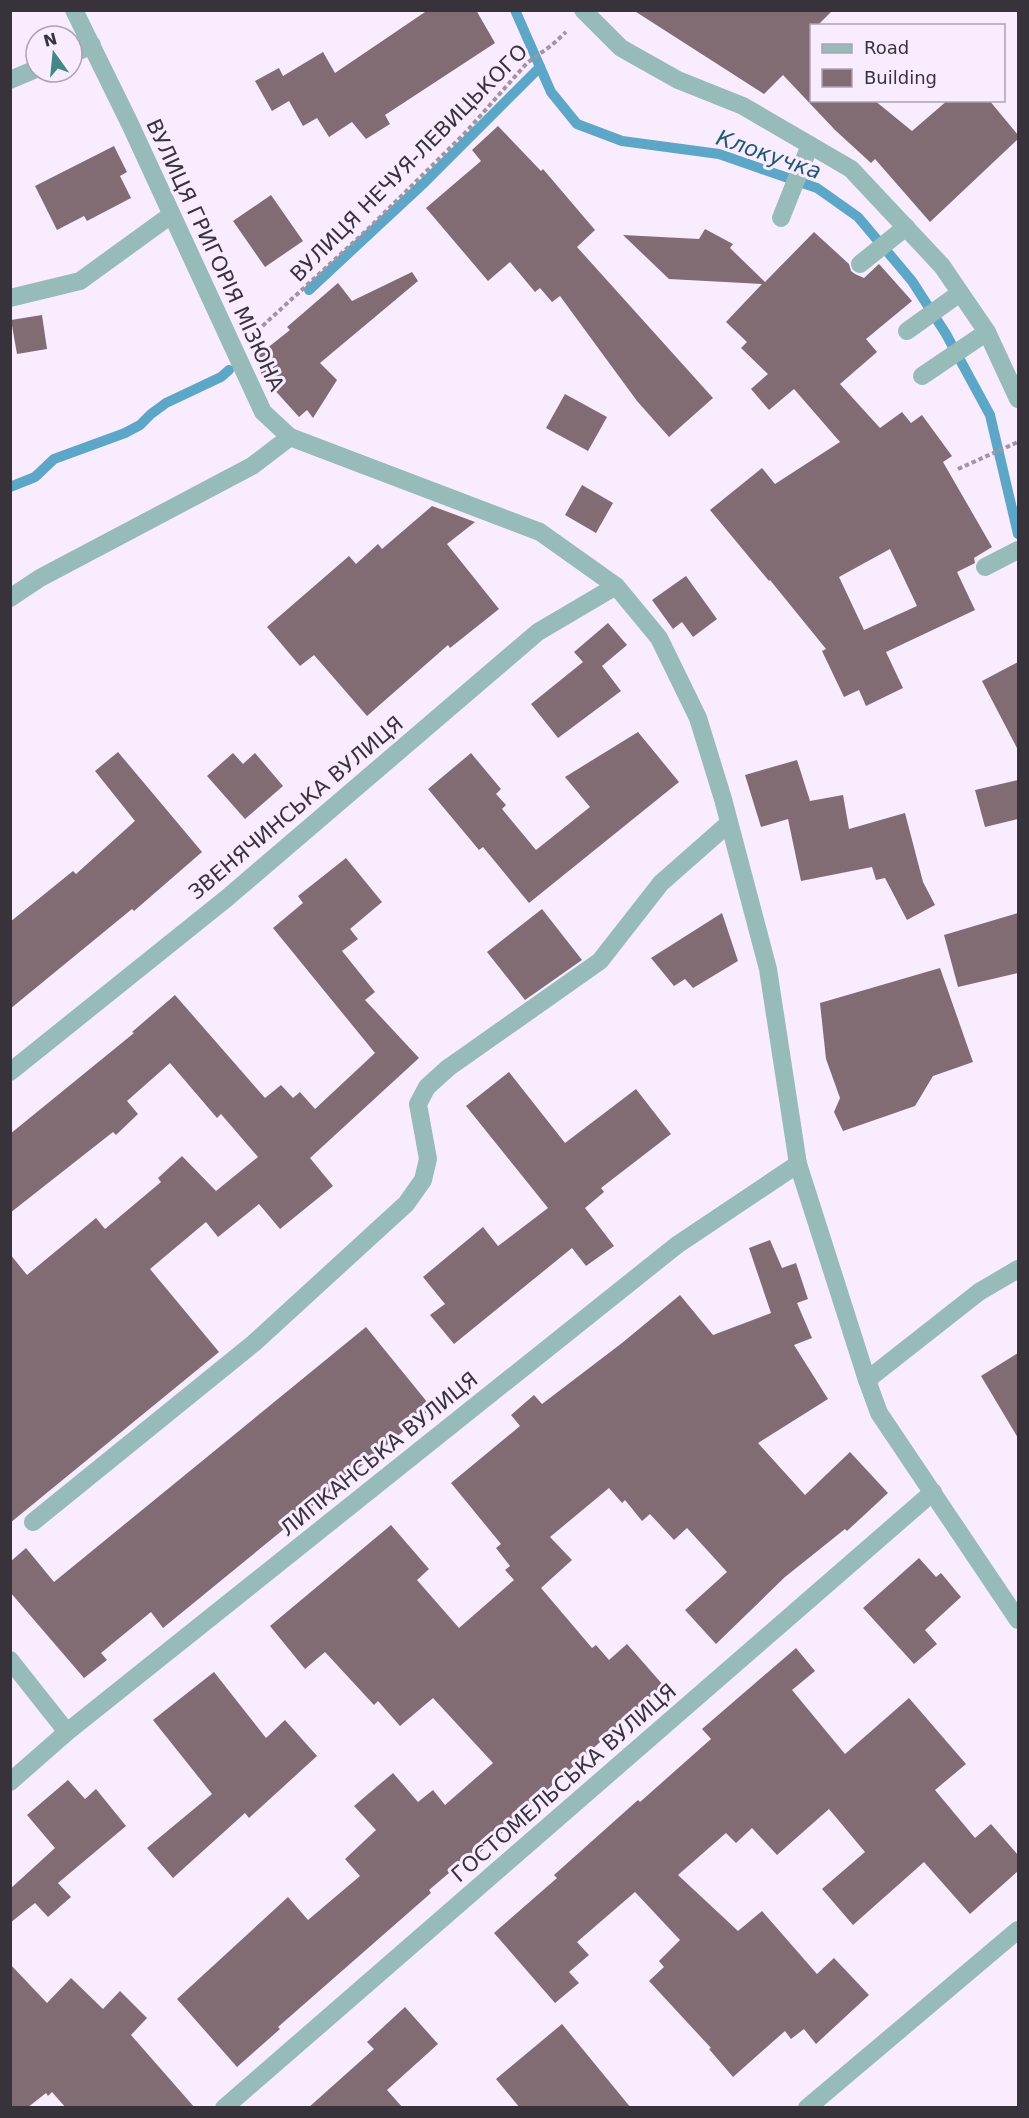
<svg xmlns="http://www.w3.org/2000/svg" width="1029" height="2118" viewBox="0 0 1029 2118" font-family="'DejaVu Sans',sans-serif">
<style>
.lines{fill:none;stroke-linecap:round;stroke-linejoin:round}
.stream{stroke:#5ca6c8;stroke-width:10}
.building{fill:#816c74;fill-rule:evenodd}
.path{stroke:#9f95a3;stroke-width:4;stroke-dasharray:4.5 3;stroke-linecap:butt}
.minor{stroke:#96bbb8;stroke-width:18}
.labels{text-anchor:middle;stroke-width:6;stroke-linejoin:round;paint-order:stroke}
.street-label{font-size:21px;fill:#38333b;stroke:#f9ecff}
.water-label{font-size:22px;font-style:italic;fill:#215a73;stroke:#f9ecff}
</style>
<rect width="100%" height="100%" fill="#f9ecff"/>
<g class="lines">
<g class="stream">
<path d="M 515,10 L 551,92 L 577,124 L 622,141 L 719,154 L 817,188 L 858,217 L 912,281 L 946,334 L 990,415 L 1018,534"/>
<path d="M 309,290 L 425,182 L 540,67"/>
<path d="M 10,487 L 35,477 L 54,459 L 125,433 L 140,425 L 151,414 L 166,403 L 221,377 L 229,370"/>
</g>
</g>
<g class="building">
<path d="M 428,10 L 476,10 L 495,43 L 385,115 L 390,124 L 366,139 L 352,122 L 329,137 L 317,118 L 303,126 L 289,101 L 272,111 L 255,81 L 279,68 L 283,76 L 323,52 L 335,73 Z"/>
<path d="M 633,10 L 833,10 L 817,26 L 812,26 L 812,100 L 874,100 L 912,131 L 948,100 L 989,100 L 1018,135 L 1018,139 L 930,222 L 875,159 L 871,163 L 835,130 L 783,75 L 764,94 Z"/>
<path d="M 498,126 L 541,171 L 543,169 L 595,230 L 577,247 L 713,398 L 669,437 L 637,401 L 560,296 L 552,302 L 540,288 L 535,292 L 510,262 L 488,281 L 426,208 L 481,161 L 472,150 Z"/>
<path d="M 114,146 L 127,172 L 120,176 L 131,198 L 87,221 L 84,216 L 57,230 L 35,186 Z"/>
<path d="M 271,195 L 303,241 L 265,267 L 233,221 Z"/>
<path d="M 705,229 L 733,244 L 730,248 L 765,282 L 814,232 L 849,264 L 851,271 L 855,274 L 864,278 L 879,264 L 912,301 L 866,339 L 877,352 L 840,384 L 880,428 L 902,412 L 911,423 L 922,415 L 952,456 L 943,462 L 992,547 L 974,558 L 975,563 L 957,572 L 975,610 L 886,652 L 903,688 L 866,706 L 859,690 L 844,697 L 822,651 L 826,649 L 770,580 L 769,581 L 710,510 L 762,468 L 775,484 L 840,442 L 794,389 L 769,410 L 751,389 L 768,374 L 741,348 L 747,342 L 726,322 L 762,284 L 669,279 L 623,235 L 699,239 ZM 890,549 L 917,606 L 864,630 L 839,577 Z"/>
<path d="M 412,272 L 418,281 L 320,363 L 337,380 L 313,418 L 307,410 L 299,417 L 262,376 L 256,357 L 290,330 L 287,327 L 338,283 L 352,301 Z"/>
<path d="M 42,315 L 47,349 L 17,354 L 11,320 Z"/>
<path d="M 565,394 L 607,417 L 588,451 L 546,428 Z"/>
<path d="M 582,485 L 613,503 L 596,533 L 565,515 Z"/>
<path d="M 432,506 L 475,522 L 447,544 L 499,609 L 450,648 L 448,645 L 367,716 L 314,655 L 300,666 L 267,627 L 349,556 L 356,564 L 378,544 L 382,549 Z"/>
<path d="M 686,576 L 717,619 L 693,637 L 682,622 L 673,629 L 652,600 Z"/>
<path d="M 608,623 L 627,645 L 602,666 L 621,691 L 558,738 L 531,704 L 583,662 L 574,652 Z"/>
<path d="M 1018,662 L 1018,750 L 982,681 Z"/>
<path d="M 638,732 L 679,782 L 529,903 L 483,847 L 479,850 L 428,789 L 471,753 L 501,789 L 496,794 L 506,805 L 502,809 L 536,850 L 590,807 L 565,777 Z"/>
<path d="M 118,752 L 202,852 L 134,911 L 132,909 L 10,1009 L 10,922 L 73,871 L 76,874 L 135,821 L 95,771 Z"/>
<path d="M 233,753 L 243,764 L 255,753 L 283,786 L 245,819 L 207,776 Z"/>
<path d="M 797,760 L 810,801 L 843,795 L 849,829 L 905,813 L 923,882 L 935,905 L 907,920 L 885,878 L 876,880 L 872,867 L 801,881 L 788,819 L 761,827 L 745,775 Z"/>
<path d="M 1018,780 L 1018,819 L 985,827 L 975,790 Z"/>
<path d="M 346,858 L 382,902 L 350,929 L 358,939 L 342,951 L 375,992 L 365,1000 L 419,1058 L 310,1158 L 333,1186 L 280,1229 L 259,1204 L 218,1237 L 206,1222 L 150,1269 L 219,1352 L 10,1523 L 10,1254 L 27,1275 L 96,1218 L 105,1229 L 161,1182 L 158,1178 L 182,1156 L 216,1191 L 258,1157 L 221,1114 L 217,1118 L 170,1063 L 127,1101 L 138,1114 L 116,1135 L 113,1132 L 10,1213 L 10,1134 L 134,1033 L 132,1032 L 175,995 L 265,1098 L 281,1085 L 293,1098 L 300,1092 L 315,1109 L 375,1053 L 273,928 L 303,903 L 298,896 Z"/>
<path d="M 542,909 L 582,960 L 525,1000 L 487,952 Z"/>
<path d="M 722,913 L 738,961 L 693,988 L 685,979 L 674,986 L 651,958 Z"/>
<path d="M 1018,913 L 1018,973 L 958,987 L 944,935 Z"/>
<path d="M 940,968 L 973,1062 L 933,1076 L 915,1106 L 843,1131 L 834,1112 L 840,1098 L 826,1059 L 820,1003 Z"/>
<path d="M 509,1072 L 565,1143 L 636,1089 L 671,1134 L 601,1188 L 604,1192 L 585,1208 L 614,1246 L 586,1266 L 572,1248 L 454,1344 L 430,1315 L 445,1304 L 423,1277 L 483,1227 L 498,1246 L 548,1208 L 466,1106 Z"/>
<path d="M 770,1240 L 782,1268 L 796,1263 L 808,1299 L 797,1303 L 812,1338 L 794,1345 L 828,1399 L 758,1443 L 805,1495 L 850,1452 L 888,1493 L 847,1531 L 845,1529 L 785,1577 L 716,1644 L 685,1610 L 727,1572 L 687,1528 L 674,1540 L 650,1514 L 642,1521 L 625,1500 L 622,1503 L 609,1488 L 550,1537 L 572,1560 L 541,1588 L 592,1648 L 596,1645 L 609,1660 L 627,1644 L 663,1685 L 503,1830 L 504,1831 L 479,1853 L 476,1850 L 429,1890 L 431,1893 L 278,2027 L 280,2029 L 237,2067 L 177,1999 L 288,1897 L 308,1920 L 360,1876 L 345,1859 L 376,1830 L 354,1806 L 393,1773 L 418,1802 L 433,1790 L 445,1805 L 493,1763 L 433,1698 L 400,1726 L 378,1701 L 374,1705 L 325,1652 L 305,1669 L 270,1626 L 391,1525 L 429,1569 L 417,1580 L 459,1628 L 514,1580 L 505,1570 L 510,1566 L 496,1548 L 501,1544 L 451,1483 L 520,1426 L 511,1415 L 534,1395 L 542,1404 L 622,1343 L 680,1295 L 713,1335 L 771,1313 L 749,1248 Z"/>
<path d="M 366,1327 L 432,1408 L 163,1628 L 151,1612 L 101,1653 L 107,1660 L 84,1678 L 10,1592 L 10,1562 L 26,1548 L 54,1582 Z"/>
<path d="M 1018,1353 L 1018,1438 L 981,1376 Z"/>
<path d="M 919,1558 L 936,1577 L 941,1573 L 961,1597 L 925,1630 L 937,1644 L 914,1664 L 863,1608 Z"/>
<path d="M 796,1648 L 815,1671 L 792,1690 L 845,1754 L 909,1698 L 966,1764 L 935,1790 L 975,1838 L 991,1824 L 1018,1855 L 1018,1871 L 970,1914 L 924,1862 L 853,1925 L 822,1889 L 865,1852 L 829,1809 L 777,1855 L 752,1828 L 736,1843 L 726,1833 L 678,1875 L 738,1931 L 762,1911 L 817,1974 L 834,1958 L 869,1995 L 816,2044 L 804,2029 L 791,2039 L 785,2031 L 733,2077 L 709,2049 L 711,2048 L 649,1981 L 664,1967 L 659,1961 L 680,1940 L 635,1892 L 577,1942 L 589,1955 L 569,1972 L 579,1983 L 555,2003 L 494,1933 L 557,1878 L 554,1875 L 638,1800 L 640,1802 L 711,1739 L 702,1729 Z"/>
<path d="M 214,1672 L 266,1738 L 285,1720 L 317,1756 L 249,1818 L 245,1813 L 173,1878 L 147,1848 L 212,1794 L 153,1720 Z"/>
<path d="M 68,1780 L 85,1799 L 96,1789 L 126,1826 L 58,1883 L 71,1897 L 48,1917 L 35,1903 L 10,1923 L 10,1889 L 55,1848 L 27,1815 Z"/>
<path d="M 10,1964 L 47,2003 L 71,1978 L 103,2009 L 120,1991 L 147,2018 L 131,2035 L 195,2108 L 66,2108 L 52,2092 L 48,2096 L 46,2093 L 27,2108 L 10,2108 Z"/>
<path d="M 405,2007 L 438,2044 L 387,2090 L 403,2108 L 308,2108 L 374,2049 L 367,2042 Z"/>
<path d="M 562,2024 L 631,2108 L 520,2108 L 496,2079 Z"/>
</g>
<g class="lines">
<g class="path">
<path d="M 257,331 L 368,229 L 466,132 L 527,63 L 552,45 L 566,32"/>
<path d="M 958,469 L 1018,442"/>
</g>
<g class="minor">
<path d="M 74,10 L 130,124 L 263,412 L 290,437 L 540,532 L 616,586 L 659,638 L 698,718 L 723,799 L 768,969 L 798,1164 L 867,1380 L 879,1413 L 1018,1620"/>
<path d="M 583,10 L 621,48 L 678,80 L 743,106 L 851,169 L 942,266 L 987,332 L 1018,399"/>
<path d="M 72,54 L 92,45"/>
<path d="M 10,80 L 36,69"/>
<path d="M 781,218 L 810,145"/>
<path d="M 860,264 L 906,227"/>
<path d="M 10,298 L 80,281 L 171,215"/>
<path d="M 907,331 L 960,293"/>
<path d="M 922,376 L 987,332"/>
<path d="M 985,567 L 1018,550"/>
<path d="M 10,598 L 40,578 L 252,466 L 290,437"/>
<path d="M 10,1072 L 227,898 L 538,632 L 616,586"/>
<path d="M 867,1380 L 979,1292 L 1018,1269"/>
<path d="M 33,1522 L 254,1343 L 406,1204 L 423,1180 L 428,1159 L 418,1104 L 427,1087 L 448,1068 L 600,961 L 661,883 L 728,824"/>
<path d="M 10,1660 L 67,1732 L 677,1245 L 798,1164"/>
<path d="M 10,1782 L 67,1732"/>
<path d="M 224,2108 L 933,1492"/>
<path d="M 807,2108 L 1018,1930"/>
</g>
</g>
<g class="labels">
<g class="street-label">
<text transform="translate(409 163) rotate(-45)" y="7">ВУЛИЦЯ НЕЧУЯ-ЛЕВИЦЬКОГО</text>
<text transform="translate(215 255) rotate(65)" y="7">ВУЛИЦЯ ГРИГОРІЯ МІЗЮНА</text>
<text transform="translate(296 808) rotate(-40)" y="7">ЗВЕНЯЧИНСЬКА ВУЛИЦЯ</text>
<text transform="translate(379 1454) rotate(-39)" y="7">ЛИПКАНСЬКА ВУЛИЦЯ</text>
<text transform="translate(564 1783) rotate(-41)" y="7">ГОСТОМЕЛЬСЬКА ВУЛИЦЯ</text>
</g>
<g class="water-label">
<text transform="translate(769 154) rotate(19)" y="8">Клокучка</text>
</g>
</g>
<rect width="1029" height="2118" fill="none" stroke="#38333b" stroke-width="24"/>
<rect x="810" y="24" width="195" height="78" fill="#f9ecff" stroke="#aca2b1" stroke-width="1.5"/>
<rect x="822" y="44" width="30" height="9" fill="#96bbb8" stroke="#aca2b1" stroke-width="1.5"/>
<text x="864" y="54" font-size="18" fill="#38333b">Road</text>
<rect x="822" y="69" width="30" height="18" fill="#816c74" stroke="#aca2b1" stroke-width="1.5"/>
<text x="864" y="84" font-size="18" fill="#38333b">Building</text>
<g transform="translate(54 54) rotate(345)"><circle r="28" fill="#f9ecff" stroke="#aca2b1" stroke-width="1.5"/>
<path d="M0-4.5L10 22L0 15L-10 22Z" fill="#418886"/>
<text y="-9" font-size="16" font-weight="bold" text-anchor="middle" fill="#38333b">N</text>
</g>
</svg>
